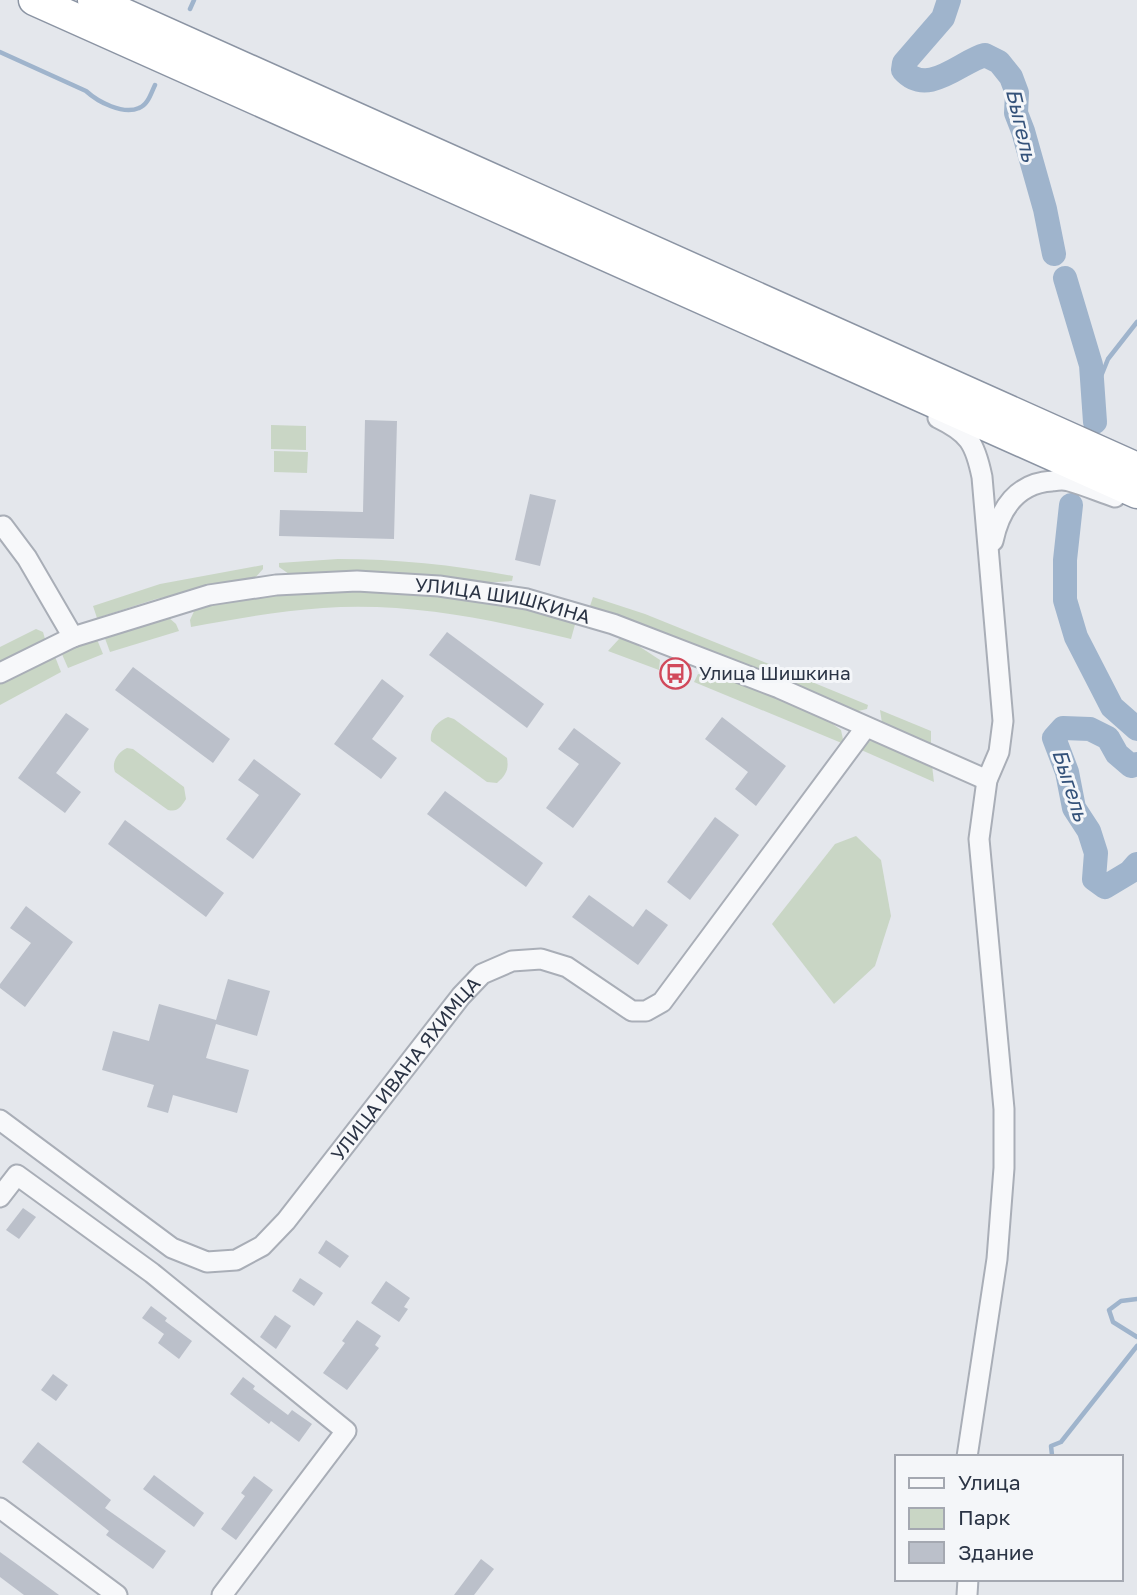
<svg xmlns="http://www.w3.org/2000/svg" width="1137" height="1595" viewBox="0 0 1137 1595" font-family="'Golos Text',sans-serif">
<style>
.green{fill:#c9d6c5}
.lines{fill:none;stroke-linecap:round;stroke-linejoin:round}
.stream{stroke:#9fb4cc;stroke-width:4.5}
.river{stroke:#9fb4cc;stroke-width:24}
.building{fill:#bbc0ca}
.minor-casing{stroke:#a9aeb7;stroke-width:23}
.highway-casing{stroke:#8b94a3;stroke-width:33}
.minor{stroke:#f7f8fa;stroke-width:19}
.highway{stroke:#fff;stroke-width:30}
.labels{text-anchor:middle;stroke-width:6;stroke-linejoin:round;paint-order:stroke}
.street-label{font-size:19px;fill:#2b3445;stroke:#f4f6f9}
.poi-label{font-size:19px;fill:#2b3445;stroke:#f4f6f9;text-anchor:start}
.water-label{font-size:21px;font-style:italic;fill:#34527a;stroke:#f4f6f9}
</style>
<rect width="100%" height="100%" fill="#e4e7ec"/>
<g class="green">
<path d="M 271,425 L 306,426 L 306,450 L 271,449 Z"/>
<path d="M 274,451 L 308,452 L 307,473 L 274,472 Z"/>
<path d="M 338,559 C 397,559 455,565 513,576 L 512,581 L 480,583 L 403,573 L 331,572 L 289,574 L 279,567 L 279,563 Z"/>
<path d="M 263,565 L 263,569 L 254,579 L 156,599 L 97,618 L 93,606 L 160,584 Z"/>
<path d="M 340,590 L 430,592 L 515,607 L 576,621 L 571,639 C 490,619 407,602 323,608 C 278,611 234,619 191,627 L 190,620 L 196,607 C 244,597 292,591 340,590 Z"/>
<path d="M 593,597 L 645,614 L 779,668 L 773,677 L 589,609 Z"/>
<path d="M 168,617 L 176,624 L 179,631 L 110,652 L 103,633 Z"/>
<path d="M 36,629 L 43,632 L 45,639 L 0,663 L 0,647 Z"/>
<path d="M 96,637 L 103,654 L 68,668 L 61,652 Z"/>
<path d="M 619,639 L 628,639 L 660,660 L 659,670 L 608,651 Z"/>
<path d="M 54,654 L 61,672 L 0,705 L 0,682 Z"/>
<path d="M 790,673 L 868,705 L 867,709 L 854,712 L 789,683 Z"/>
<path d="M 698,674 L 736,681 L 827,720 L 841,730 L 844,744 L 694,682 Z"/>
<path d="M 880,710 L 931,731 L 931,744 L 882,723 Z"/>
<path d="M 448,717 L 454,719 L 507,758 C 509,770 506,775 497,783 L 487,782 L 431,741 C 429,730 438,721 448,717 Z"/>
<path d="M 870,741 L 878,742 L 932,765 L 934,782 L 859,749 Z"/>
<path d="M 127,748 L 133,749 L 184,787 L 186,799 C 180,808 178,812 168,810 L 115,772 C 111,762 118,752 127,748 Z"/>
<path d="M 856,836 L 881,860 L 891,916 L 875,966 L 834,1004 L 772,924 L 835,844 Z"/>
</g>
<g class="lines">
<g class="stream">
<path d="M 190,9 L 194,0"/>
<path d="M 0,52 L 86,91 C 98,102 123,115 139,108 C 148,105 151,93 155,85"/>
<path d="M 1093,396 L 1108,359 L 1137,322"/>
<path d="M 1137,1299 L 1121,1301 L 1109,1310 L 1113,1322 L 1137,1337"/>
<path d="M 1049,1457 L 1052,1455 L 1051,1446 L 1061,1442 L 1137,1346"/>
</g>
<g class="river">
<path d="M 949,0 L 943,18 L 904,63 L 903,70 C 928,98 961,61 985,55 L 999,62 L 1011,77 L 1017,93 L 1016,113 L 1023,131 L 1045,209 L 1054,254"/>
<path d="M 1065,278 L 1091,365 L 1095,422"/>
<path d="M 1071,505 L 1065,560 L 1065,600 L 1076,637 L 1112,707 L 1137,729"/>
<path d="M 1137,764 L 1131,766 L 1117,754 L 1108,738 L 1090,729 L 1063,728 L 1054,738 L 1067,772 L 1074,808 L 1089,831 L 1096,853 L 1094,879 L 1105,887 L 1130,872 L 1137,864"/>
</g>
</g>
<g class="building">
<path d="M 365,420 L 397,421 L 394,539 L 279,536 L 280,510 L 363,512 Z"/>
<path d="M 530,494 L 556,500 L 540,566 L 515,560 Z"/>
<path d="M 447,632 L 544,704 L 527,728 L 429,655 Z"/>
<path d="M 133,667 L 230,739 L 213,763 L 115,690 Z"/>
<path d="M 382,679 L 404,696 L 372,739 L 397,758 L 381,779 L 334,744 Z"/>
<path d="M 66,713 L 89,729 L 56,773 L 81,792 L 65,813 L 18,778 Z"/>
<path d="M 722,717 L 786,766 L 756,806 L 735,789 L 748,772 L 705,739 Z"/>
<path d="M 574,728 L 621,763 L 573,828 L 546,808 L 579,764 L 558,749 Z"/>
<path d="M 254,759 L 301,794 L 253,859 L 226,839 L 259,795 L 238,780 Z"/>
<path d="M 445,791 L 543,863 L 526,887 L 427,814 Z"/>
<path d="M 715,817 L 739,835 L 690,900 L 667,882 Z"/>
<path d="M 125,820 L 224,893 L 206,917 L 108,844 Z"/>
<path d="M 589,895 L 633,927 L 646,909 L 668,925 L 638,965 L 572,917 Z"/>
<path d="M 26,906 L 73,942 L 25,1007 L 0,988 L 0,984 L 31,943 L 10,928 Z"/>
<path d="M 228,979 L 270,991 L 257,1036 L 216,1024 L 206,1058 L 249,1070 L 237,1113 L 173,1095 L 168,1113 L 147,1107 L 154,1085 L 102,1070 L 113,1031 L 149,1041 L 159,1004 L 216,1020 Z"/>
<path d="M 23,1208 L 36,1217 L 19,1239 L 6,1230 Z"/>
<path d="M 326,1240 L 349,1256 L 340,1268 L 318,1253 Z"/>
<path d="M 300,1278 L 323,1293 L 314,1306 L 292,1291 Z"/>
<path d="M 386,1281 L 410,1298 L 404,1307 L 408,1309 L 399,1322 L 371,1303 Z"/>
<path d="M 151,1306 L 167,1318 L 165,1321 L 192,1341 L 179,1359 L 158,1343 L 164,1334 L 142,1318 Z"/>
<path d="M 275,1315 L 291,1326 L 276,1349 L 260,1337 Z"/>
<path d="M 357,1320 L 381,1336 L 375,1345 L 379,1348 L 347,1390 L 323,1373 L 345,1343 L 342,1341 Z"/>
<path d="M 53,1374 L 68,1385 L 56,1401 L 41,1390 Z"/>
<path d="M 243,1377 L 255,1386 L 253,1389 L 288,1415 L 292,1410 L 312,1424 L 299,1442 L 271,1421 L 269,1424 L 230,1394 Z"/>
<path d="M 38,1442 L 111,1500 L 105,1508 L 166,1551 L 153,1569 L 106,1535 L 109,1531 L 22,1462 Z"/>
<path d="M 154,1475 L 204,1513 L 194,1527 L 143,1489 Z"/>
<path d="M 254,1476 L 273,1490 L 236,1540 L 221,1529 L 245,1496 L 241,1493 Z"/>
<path d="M 0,1552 L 18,1565 L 59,1595 L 24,1595 L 0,1577 Z"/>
<path d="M 481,1559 L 494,1569 L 474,1595 L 454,1595 Z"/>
</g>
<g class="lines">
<defs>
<g id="minor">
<path d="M 938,418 C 969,433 975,443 982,477 L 1003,721 L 999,752 L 987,780 L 979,839 L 1004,1109 L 1004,1168 L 997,1259 L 967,1457"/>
<path d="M 3,526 L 27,558 L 73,637"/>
<path d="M 993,541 C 1000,508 1017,483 1052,481 C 1058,480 1063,479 1069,481 C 1084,485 1100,492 1115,497"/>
<path id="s1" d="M 0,673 L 73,637 L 209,595 L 276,585 L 357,581 L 439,586 L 527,599 L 613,624 L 779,688 L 987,780"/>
<path id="s2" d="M 0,1120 L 172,1248 L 207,1262 L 236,1260 L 262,1246 L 286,1221 L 461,996 L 482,974 L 512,961 L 541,959 L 567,967 L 632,1011 L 646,1011 L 662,1002 L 866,727"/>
<path d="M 0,1197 L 17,1175 L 152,1273 L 346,1431 L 222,1595"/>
<path d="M 0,1508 L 117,1595"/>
<path d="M 967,1595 L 968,1579"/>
</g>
<g id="highway">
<path d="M 34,0 L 1137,493"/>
<path d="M 93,0 L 1137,468"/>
</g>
</defs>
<use href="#minor" class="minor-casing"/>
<use href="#highway" class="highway-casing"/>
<use href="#minor" class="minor"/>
<use href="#highway" class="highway"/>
</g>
<defs>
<symbol id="bus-ring" viewBox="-11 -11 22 22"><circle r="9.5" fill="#f4f6f9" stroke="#d1495b" stroke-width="1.5"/><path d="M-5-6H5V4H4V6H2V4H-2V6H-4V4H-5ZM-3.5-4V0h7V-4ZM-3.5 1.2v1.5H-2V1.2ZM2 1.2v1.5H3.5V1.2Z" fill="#d1495b"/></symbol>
</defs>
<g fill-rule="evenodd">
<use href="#bus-ring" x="658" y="656" width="35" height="35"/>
</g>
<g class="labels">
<g class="street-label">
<text dy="7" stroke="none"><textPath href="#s1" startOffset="520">УЛИЦА ШИШКИНА</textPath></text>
<text dy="7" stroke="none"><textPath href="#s2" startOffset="539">УЛИЦА ИВАНА ЯХИМЦА</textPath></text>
</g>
<g class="poi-label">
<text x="699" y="680">Улица Шишкина</text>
</g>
<g class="water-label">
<text transform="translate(1021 125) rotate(77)" y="7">Быгель</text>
<text transform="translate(1070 785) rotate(72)" y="7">Быгель</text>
</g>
</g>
<rect x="895" y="1455" width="228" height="126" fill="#f4f6f9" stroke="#a4a8b1" stroke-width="2"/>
<rect x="909" y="1478" width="35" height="10" fill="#f7f8fa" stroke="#a4a8b1" stroke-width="2"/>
<text x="958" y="1490" font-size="21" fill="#2b3445">Улица</text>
<rect x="909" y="1508" width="35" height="21" fill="#c9d6c5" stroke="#a4a8b1" stroke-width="2"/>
<text x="958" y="1525" font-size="21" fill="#2b3445">Парк</text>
<rect x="909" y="1542" width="35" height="21" fill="#bbc0ca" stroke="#a4a8b1" stroke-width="2"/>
<text x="958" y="1560" font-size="21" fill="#2b3445">Здание</text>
</svg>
